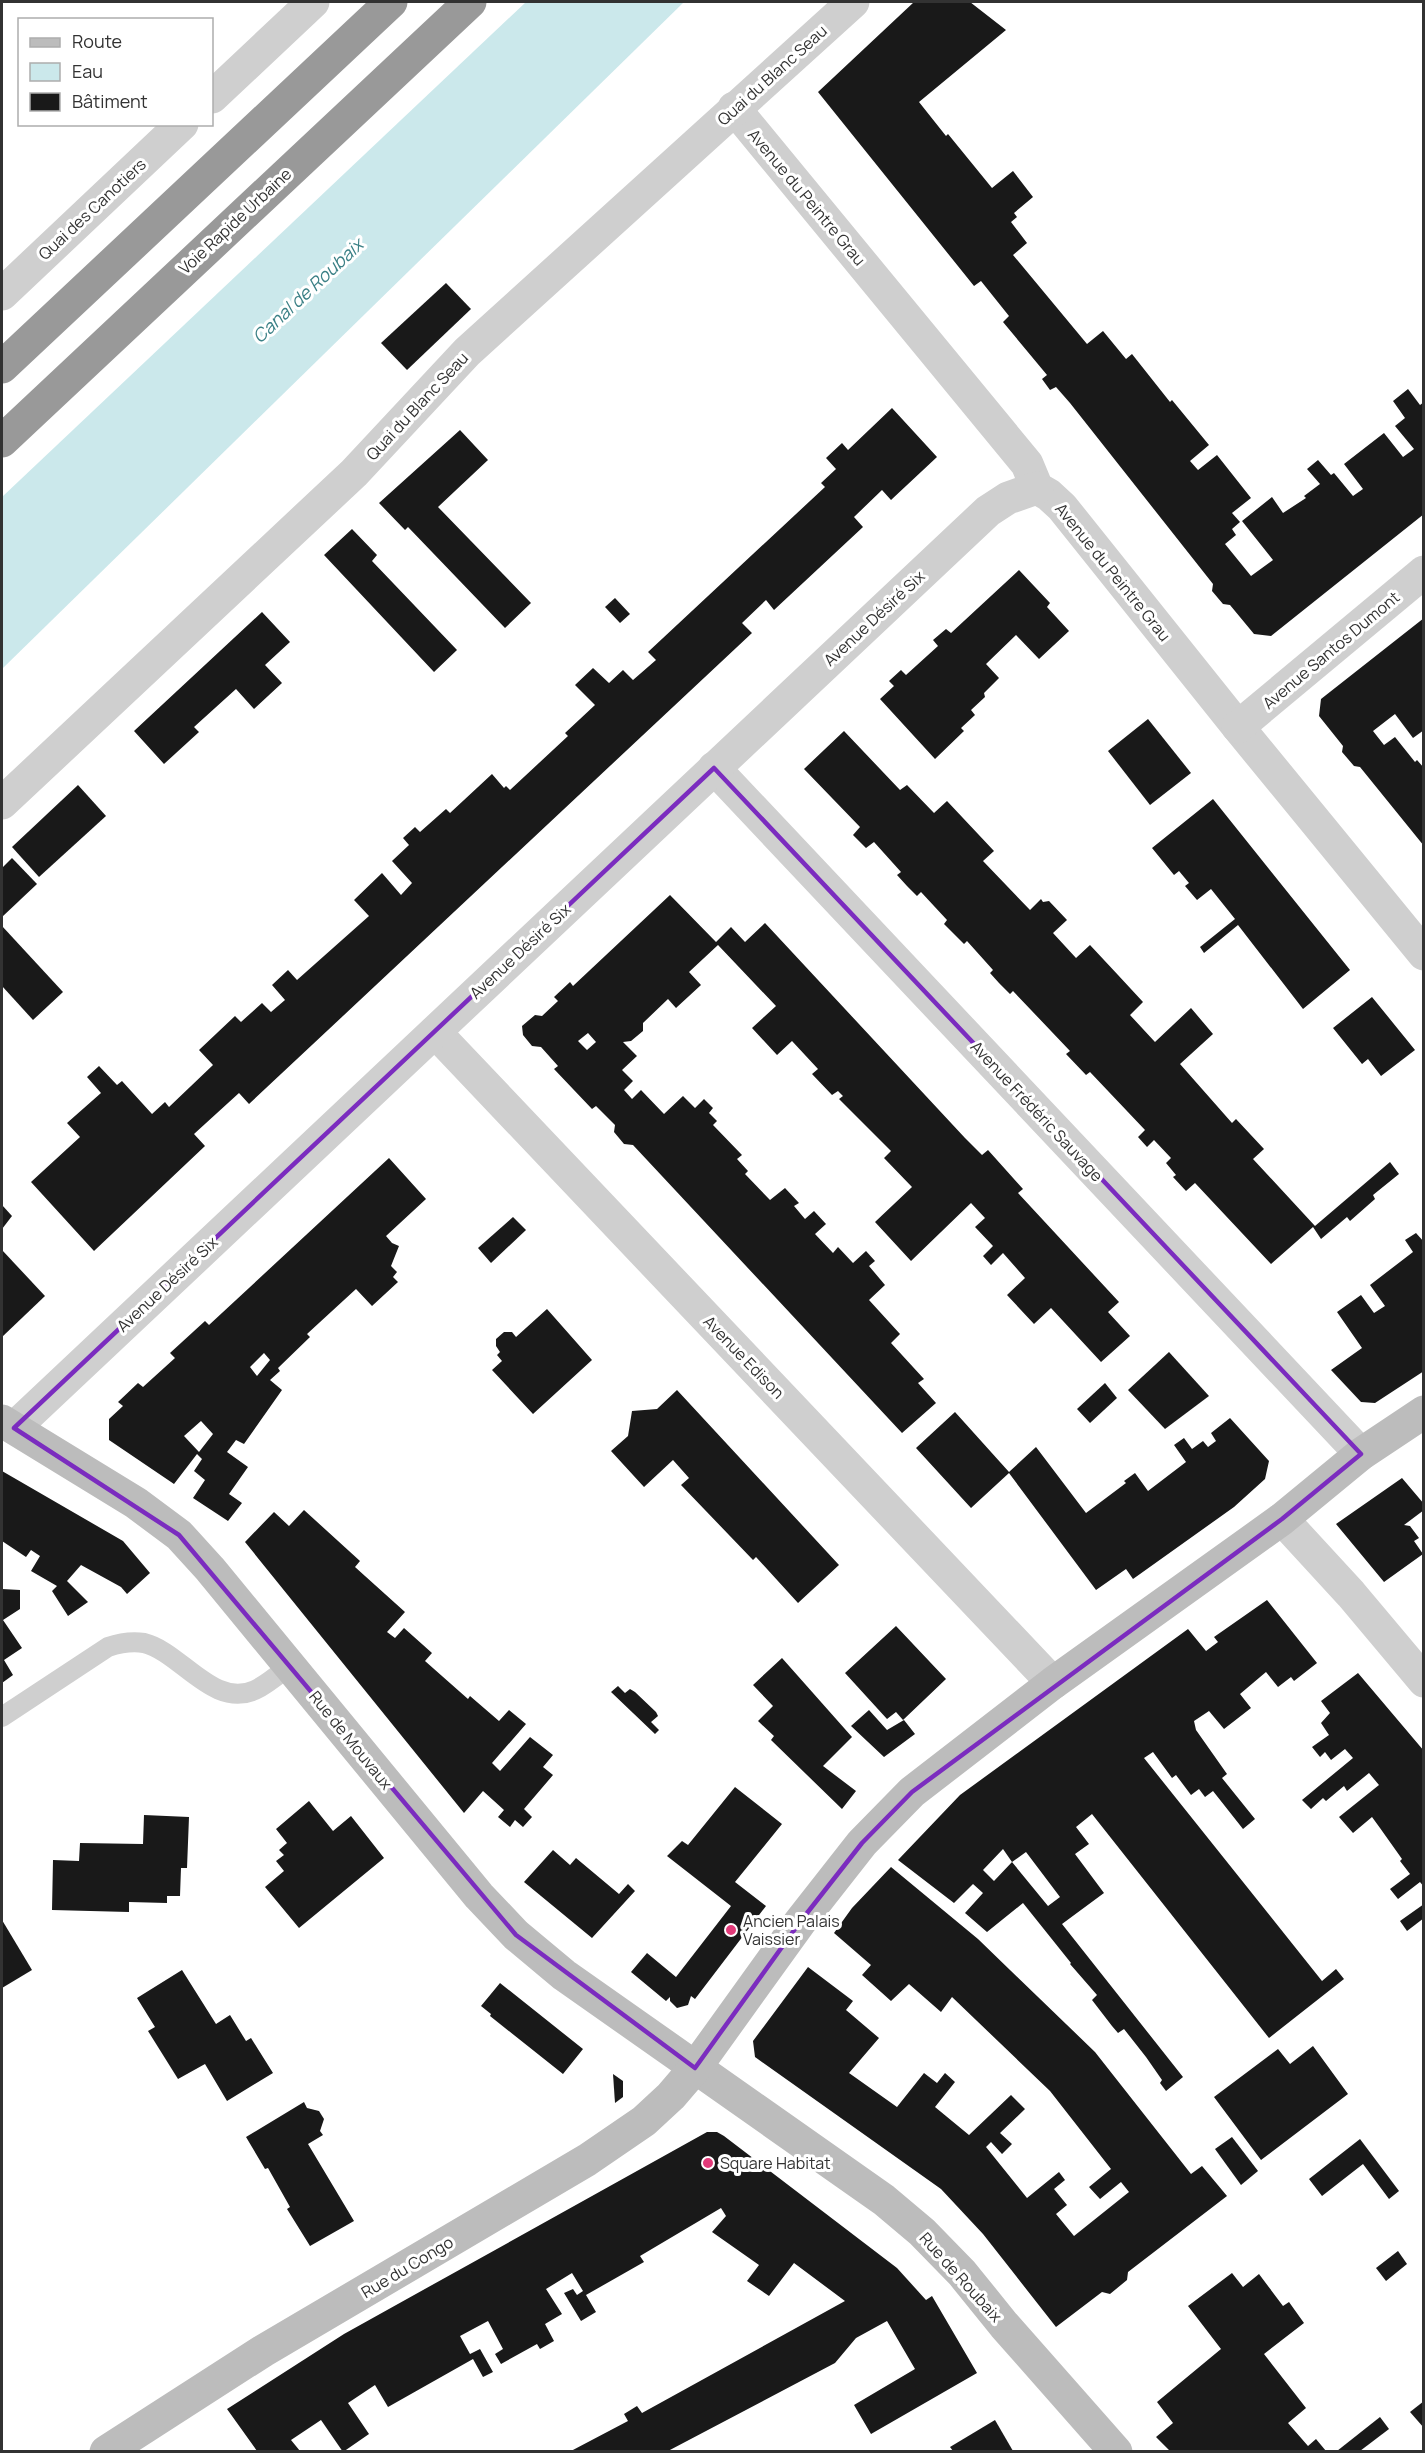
<svg xmlns="http://www.w3.org/2000/svg" width="1425" height="2453" viewBox="0 0 1425 2453" font-family="Manrope,sans-serif">
<style>
.water{fill:#cbe8eb}
.building{fill:#191919;fill-rule:evenodd}
.lines{fill:none;stroke-linecap:round;stroke-linejoin:round}
.lane{stroke:#cfcfcf;stroke-width:20}
.street{stroke:#cfcfcf;stroke-width:33}
.secondary{stroke:#bcbcbc;stroke-width:33}
.highway{stroke:#999;stroke-width:33}
.marked{fill:none;stroke:#7b2cbf;stroke-width:4.5;stroke-linejoin:round}
.poi-dot{fill:#e23a79;stroke:#fff;stroke-width:2}
.labels{text-anchor:middle;stroke-width:6;stroke-linejoin:round;paint-order:stroke}
.street-label{font-size:16px;fill:#323232;stroke:#fff}
.poi-label{font-size:16px;fill:#323232;stroke:#fff;text-anchor:start}
.water-label{font-size:18px;font-style:italic;fill:#3b8086;stroke:#fff}
</style>
<rect width="100%" height="100%" fill="#fff"/>
<path class="water" d="M 526,2 L 684,2 L 2,669 L 2,497 Z"/>
<g class="building">
<path d="M 914,2 L 970,2 L 1006,30 L 919,102 L 946,136 L 948,134 L 992,188 L 1013,171 L 1033,197 L 1014,213 L 1017,217 L 1011,222 L 1027,243 L 1013,255 L 1087,344 L 1103,331 L 1126,359 L 1132,354 L 1170,402 L 1172,400 L 1209,445 L 1190,461 L 1198,470 L 1217,455 L 1251,498 L 1232,513 L 1240,522 L 1232,529 L 1236,535 L 1225,544 L 1251,576 L 1273,560 L 1242,521 L 1272,497 L 1283,513 L 1306,498 L 1304,496 L 1320,484 L 1307,469 L 1318,460 L 1331,475 L 1334,473 L 1353,496 L 1363,489 L 1344,464 L 1384,433 L 1403,457 L 1414,449 L 1395,426 L 1405,418 L 1393,401 L 1408,389 L 1420,405 L 1424,402 L 1424,514 L 1271,636 L 1254,634 L 1230,605 L 1223,604 L 1212,591 L 1213,584 L 1070,403 L 1056,387 L 1050,390 L 1042,379 L 1047,375 L 1003,322 L 1009,316 L 981,281 L 974,286 L 818,92 Z"/>
<path d="M 446,283 L 471,309 L 407,370 L 381,343 Z"/>
<path d="M 892,408 L 937,457 L 891,500 L 882,490 L 854,517 L 863,527 L 774,610 L 766,600 L 742,623 L 752,633 L 249,1104 L 239,1093 L 194,1134 L 205,1146 L 94,1251 L 31,1182 L 80,1137 L 67,1123 L 101,1093 L 87,1077 L 99,1066 L 117,1085 L 122,1081 L 152,1114 L 165,1102 L 169,1107 L 213,1065 L 199,1050 L 235,1016 L 241,1022 L 262,1003 L 271,1012 L 285,1000 L 272,985 L 288,970 L 297,980 L 369,916 L 354,900 L 382,873 L 401,895 L 412,883 L 392,861 L 409,845 L 403,838 L 415,827 L 420,832 L 446,809 L 450,813 L 492,774 L 504,788 L 506,786 L 510,790 L 568,736 L 565,733 L 595,705 L 575,685 L 593,668 L 609,683 L 623,670 L 633,680 L 656,660 L 648,652 L 825,487 L 821,483 L 836,469 L 826,458 L 842,443 L 848,450 Z"/>
<path d="M 460,430 L 488,460 L 438,507 L 531,603 L 505,628 L 408,527 L 405,530 L 379,503 Z"/>
<path d="M 352,529 L 377,555 L 372,561 L 457,650 L 434,672 L 324,555 Z"/>
<path d="M 1019,570 L 1050,603 L 1047,607 L 1069,631 L 1039,659 L 1016,635 L 986,664 L 999,678 L 984,693 L 985,697 L 971,710 L 975,715 L 961,728 L 964,731 L 935,759 L 880,699 L 894,686 L 889,681 L 901,670 L 906,675 L 938,646 L 933,640 L 946,629 L 951,633 Z"/>
<path d="M 615,598 L 630,614 L 620,623 L 605,607 Z"/>
<path d="M 262,612 L 290,642 L 265,665 L 282,683 L 254,709 L 236,689 L 194,727 L 199,732 L 164,764 L 134,731 Z"/>
<path d="M 1424,618 L 1424,730 L 1413,738 L 1395,714 L 1373,731 L 1384,745 L 1395,737 L 1415,762 L 1417,760 L 1424,768 L 1424,846 L 1360,767 L 1354,766 L 1342,752 L 1343,746 L 1319,716 L 1321,699 Z"/>
<path d="M 1148,719 L 1191,773 L 1150,805 L 1108,751 Z"/>
<path d="M 844,731 L 900,790 L 907,785 L 934,813 L 947,801 L 994,851 L 983,861 L 1030,910 L 1041,899 L 1043,902 L 1049,901 L 1067,920 L 1053,933 L 1076,958 L 1090,945 L 1118,975 L 1143,1002 L 1130,1015 L 1155,1042 L 1191,1008 L 1213,1034 L 1180,1064 L 1232,1123 L 1236,1119 L 1264,1149 L 1253,1159 L 1315,1226 L 1390,1162 L 1399,1174 L 1373,1195 L 1375,1199 L 1350,1221 L 1347,1217 L 1321,1239 L 1313,1227 L 1271,1264 L 1195,1183 L 1186,1191 L 1173,1177 L 1176,1175 L 1166,1163 L 1171,1158 L 1154,1140 L 1147,1147 L 1138,1137 L 1145,1130 L 1090,1072 L 1086,1075 L 1066,1054 L 1070,1051 L 1013,991 L 1010,994 L 999,983 L 990,973 L 993,970 L 967,941 L 964,944 L 944,924 L 947,920 L 921,892 L 917,896 L 907,886 L 897,875 L 901,872 L 874,842 L 866,848 L 853,835 L 860,827 L 804,769 Z"/>
<path d="M 78,785 L 106,816 L 39,877 L 12,847 Z"/>
<path d="M 1213,799 L 1350,970 L 1303,1009 L 1238,925 L 1204,953 L 1200,947 L 1235,919 L 1211,889 L 1197,900 L 1185,886 L 1189,883 L 1179,871 L 1174,875 L 1152,848 Z"/>
<path d="M 12,858 L 37,884 L 2,917 L 2,868 Z"/>
<path d="M 670,895 L 716,942 L 731,927 L 745,942 L 765,923 L 965,1138 L 982,1155 L 988,1150 L 1023,1189 L 1018,1193 L 1119,1302 L 1108,1312 L 1130,1336 L 1101,1362 L 1051,1308 L 1034,1324 L 1007,1295 L 1025,1278 L 1003,1253 L 991,1265 L 983,1256 L 993,1246 L 975,1227 L 985,1218 L 971,1203 L 911,1261 L 875,1222 L 912,1187 L 884,1158 L 891,1151 L 839,1099 L 843,1096 L 838,1091 L 832,1095 L 812,1074 L 818,1069 L 792,1041 L 777,1055 L 752,1028 L 776,1006 L 718,945 L 689,972 L 701,985 L 676,1008 L 668,999 L 643,1023 L 643,1031 L 631,1041 L 623,1042 L 637,1056 L 622,1070 L 633,1081 L 624,1090 L 632,1099 L 641,1090 L 664,1114 L 683,1096 L 695,1108 L 704,1099 L 713,1108 L 709,1113 L 717,1121 L 713,1125 L 742,1155 L 737,1159 L 748,1171 L 745,1174 L 770,1200 L 785,1188 L 799,1203 L 794,1206 L 805,1219 L 814,1211 L 826,1224 L 815,1234 L 833,1253 L 838,1247 L 853,1263 L 866,1251 L 875,1261 L 869,1266 L 885,1285 L 869,1300 L 900,1334 L 891,1343 L 924,1379 L 918,1383 L 936,1403 L 902,1433 L 633,1145 L 624,1144 L 614,1132 L 615,1125 L 596,1106 L 592,1109 L 554,1069 L 558,1066 L 541,1047 L 532,1046 L 523,1035 L 522,1026 L 535,1015 L 542,1016 L 558,1001 L 554,997 L 570,982 L 573,986 ZM 588,1033 L 596,1042 L 587,1050 L 578,1041 Z"/>
<path d="M 2,926 L 63,992 L 33,1020 L 2,986 Z"/>
<path d="M 1372,997 L 1415,1050 L 1381,1076 L 1368,1059 L 1362,1064 L 1333,1028 Z"/>
<path d="M 389,1158 L 426,1199 L 386,1236 L 392,1243 L 399,1246 L 391,1266 L 397,1272 L 393,1277 L 398,1282 L 372,1306 L 356,1289 L 307,1334 L 310,1337 L 278,1368 L 280,1371 L 270,1380 L 282,1390 L 244,1444 L 236,1440 L 227,1452 L 248,1467 L 229,1494 L 242,1503 L 228,1521 L 193,1498 L 205,1480 L 194,1471 L 202,1459 L 197,1454 L 174,1484 L 109,1440 L 109,1419 L 123,1406 L 118,1402 L 138,1383 L 143,1387 L 175,1358 L 170,1353 L 205,1321 L 209,1325 ZM 264,1353 L 270,1360 L 257,1376 L 250,1367 ZM 201,1421 L 213,1434 L 199,1452 L 184,1436 Z"/>
<path d="M 2,1205 L 12,1216 L 2,1229 Z"/>
<path d="M 513,1217 L 526,1230 L 491,1263 L 478,1248 Z"/>
<path d="M 1416,1233 L 1424,1242 L 1424,1371 L 1375,1403 L 1361,1402 L 1331,1370 L 1362,1348 L 1337,1312 L 1361,1295 L 1374,1313 L 1385,1306 L 1370,1285 L 1413,1252 L 1405,1240 Z"/>
<path d="M 2,1250 L 45,1296 L 2,1337 Z"/>
<path d="M 547,1309 L 592,1360 L 533,1414 L 492,1370 L 502,1361 L 497,1355 L 500,1352 L 496,1346 L 496,1339 L 504,1332 L 512,1332 L 516,1337 Z"/>
<path d="M 1169,1352 L 1209,1396 L 1165,1429 L 1128,1390 Z"/>
<path d="M 1105,1383 L 1117,1398 L 1090,1423 L 1077,1409 Z"/>
<path d="M 677,1390 L 839,1565 L 798,1603 L 756,1557 L 753,1560 L 681,1485 L 689,1478 L 673,1460 L 644,1487 L 611,1451 L 628,1436 L 632,1411 L 657,1409 Z"/>
<path d="M 955,1412 L 1009,1472 L 1036,1447 L 1086,1513 L 1126,1483 L 1124,1481 L 1135,1473 L 1148,1491 L 1186,1462 L 1174,1445 L 1184,1438 L 1192,1449 L 1203,1441 L 1208,1447 L 1216,1441 L 1211,1433 L 1230,1418 L 1269,1461 L 1265,1479 L 1234,1507 L 1133,1579 L 1126,1569 L 1096,1590 L 1009,1473 L 971,1508 L 916,1448 Z"/>
<path d="M 2,1471 L 123,1541 L 150,1573 L 127,1594 L 121,1587 L 81,1565 L 67,1581 L 88,1602 L 68,1616 L 52,1591 L 57,1586 L 31,1571 L 40,1556 L 31,1550 L 26,1557 L 2,1541 Z"/>
<path d="M 1402,1478 L 1424,1504 L 1424,1510 L 1404,1525 L 1410,1526 L 1419,1538 L 1414,1541 L 1423,1554 L 1384,1582 L 1336,1524 Z"/>
<path d="M 304,1510 L 360,1561 L 355,1567 L 405,1612 L 387,1632 L 395,1638 L 404,1628 L 432,1653 L 425,1661 L 468,1699 L 470,1696 L 499,1721 L 509,1710 L 526,1724 L 492,1763 L 500,1771 L 530,1737 L 553,1755 L 543,1767 L 553,1775 L 524,1809 L 532,1817 L 523,1827 L 515,1820 L 510,1827 L 498,1817 L 504,1810 L 483,1791 L 464,1813 L 245,1542 L 274,1512 L 289,1526 Z"/>
<path d="M 2,1589 L 20,1590 L 20,1609 L 3,1620 L 22,1648 L 4,1660 L 13,1675 L 2,1683 Z"/>
<path d="M 1267,1600 L 1317,1663 L 1294,1681 L 1291,1677 L 1278,1687 L 1266,1672 L 1240,1694 L 1251,1708 L 1224,1729 L 1209,1711 L 1194,1721 L 1196,1730 L 1227,1774 L 1222,1778 L 1255,1819 L 1243,1829 L 1213,1791 L 1205,1797 L 1199,1789 L 1191,1795 L 1176,1775 L 1172,1778 L 1153,1752 L 1144,1758 L 1322,1981 L 1336,1969 L 1344,1979 L 1269,2038 L 1092,1814 L 1076,1827 L 1089,1844 L 1075,1854 L 1104,1893 L 1062,1924 L 1183,2077 L 1166,2091 L 1160,2083 L 1162,2080 L 1146,2057 L 1124,2029 L 1118,2033 L 1112,2026 L 1092,2000 L 1097,1995 L 1070,1964 L 1071,1963 L 1023,1903 L 987,1932 L 965,1913 L 983,1893 L 973,1884 L 954,1903 L 898,1860 L 960,1795 L 1188,1629 L 1206,1651 L 1218,1642 L 1214,1637 ZM 1003,1849 L 1012,1862 L 1026,1852 L 1060,1897 L 1048,1906 L 1012,1862 L 994,1881 L 983,1870 Z"/>
<path d="M 896,1626 L 946,1679 L 903,1720 L 896,1712 L 887,1719 L 845,1673 Z"/>
<path d="M 782,1658 L 852,1737 L 823,1766 L 856,1791 L 842,1809 L 771,1740 L 774,1736 L 758,1721 L 773,1706 L 753,1685 Z"/>
<path d="M 1358,1673 L 1424,1751 L 1424,1887 L 1420,1882 L 1398,1899 L 1390,1889 L 1410,1874 L 1400,1861 L 1402,1859 L 1380,1828 L 1372,1817 L 1353,1833 L 1339,1817 L 1379,1785 L 1369,1773 L 1347,1791 L 1344,1786 L 1326,1801 L 1323,1798 L 1311,1809 L 1302,1800 L 1353,1758 L 1345,1749 L 1331,1760 L 1325,1752 L 1320,1757 L 1312,1747 L 1329,1735 L 1321,1723 L 1330,1713 L 1321,1701 Z"/>
<path d="M 618,1686 L 625,1693 L 630,1689 L 635,1692 L 656,1712 L 658,1716 L 651,1722 L 659,1730 L 655,1734 L 611,1692 Z"/>
<path d="M 869,1710 L 887,1730 L 904,1720 L 915,1734 L 884,1757 L 851,1726 Z"/>
<path d="M 735,1787 L 782,1824 L 735,1882 L 766,1906 L 695,1999 L 691,1996 L 688,2005 L 677,2008 L 670,2001 L 670,1997 L 666,2001 L 631,1972 L 647,1953 L 676,1977 L 731,1906 L 667,1856 L 682,1841 L 688,1845 Z"/>
<path d="M 309,1801 L 333,1831 L 351,1816 L 384,1858 L 299,1928 L 265,1887 L 284,1871 L 276,1861 L 284,1855 L 279,1850 L 287,1843 L 276,1829 Z"/>
<path d="M 144,1815 L 189,1817 L 187,1868 L 181,1868 L 180,1896 L 167,1896 L 167,1903 L 129,1902 L 129,1912 L 52,1910 L 53,1860 L 79,1861 L 80,1843 L 143,1844 Z"/>
<path d="M 553,1850 L 570,1865 L 576,1858 L 619,1894 L 628,1884 L 635,1891 L 592,1938 L 524,1882 Z"/>
<path d="M 891,1867 L 978,1939 L 1095,2052 L 1191,2174 L 1202,2166 L 1227,2196 L 1128,2272 L 1127,2280 L 1110,2294 L 1102,2292 L 1056,2327 L 983,2234 L 941,2189 L 755,2057 L 753,2041 L 808,1967 L 853,2001 L 846,2010 L 879,2038 L 849,2073 L 897,2107 L 924,2073 L 937,2083 L 945,2073 L 955,2082 L 935,2107 L 969,2135 L 1011,2095 L 1025,2109 L 1000,2133 L 1012,2144 L 1002,2154 L 991,2142 L 986,2147 L 1027,2198 L 1059,2172 L 1065,2180 L 1054,2189 L 1067,2205 L 1056,2214 L 1074,2236 L 1129,2192 L 1121,2182 L 1100,2199 L 1089,2187 L 1111,2169 L 1050,2091 L 952,1997 L 941,2012 L 909,1984 L 891,2001 L 862,1975 L 871,1965 L 834,1933 L 852,1908 Z"/>
<path d="M 1424,1904 L 1424,1918 L 1407,1931 L 1400,1921 Z"/>
<path d="M 2,1920 L 32,1970 L 2,1988 Z"/>
<path d="M 182,1970 L 216,2024 L 230,2015 L 246,2041 L 251,2038 L 273,2073 L 227,2101 L 205,2064 L 178,2079 L 148,2031 L 155,2027 L 137,1998 Z"/>
<path d="M 500,1983 L 583,2049 L 563,2074 L 490,2016 L 491,2014 L 481,2006 Z"/>
<path d="M 1313,2046 L 1348,2094 L 1261,2160 L 1214,2097 L 1278,2049 L 1290,2064 Z"/>
<path d="M 613,2074 L 623,2081 L 623,2097 L 615,2103 Z"/>
<path d="M 304,2102 L 307,2108 L 319,2111 L 324,2119 L 320,2131 L 323,2135 L 308,2144 L 354,2221 L 310,2246 L 287,2209 L 290,2207 L 268,2168 L 265,2169 L 246,2137 Z"/>
<path d="M 707,2132 L 717,2132 L 724,2136 L 897,2268 L 926,2300 L 932,2296 L 977,2373 L 871,2434 L 854,2405 L 915,2369 L 887,2321 L 856,2338 L 835,2363 L 668,2451 L 571,2451 L 628,2421 L 624,2414 L 637,2406 L 642,2413 L 845,2301 L 794,2263 L 769,2296 L 747,2281 L 759,2265 L 712,2232 L 726,2216 L 721,2208 L 640,2256 L 644,2262 L 586,2295 L 596,2312 L 581,2321 L 564,2293 L 573,2289 L 577,2295 L 583,2291 L 572,2273 L 546,2289 L 562,2314 L 545,2324 L 554,2341 L 540,2349 L 537,2344 L 501,2364 L 495,2354 L 503,2349 L 488,2321 L 460,2336 L 470,2354 L 480,2349 L 493,2372 L 483,2377 L 473,2359 L 388,2407 L 375,2385 L 348,2403 L 369,2434 L 343,2452 L 321,2420 L 291,2440 L 300,2451 L 257,2451 L 227,2409 L 344,2334 Z"/>
<path d="M 1232,2137 L 1258,2171 L 1241,2185 L 1215,2149 Z"/>
<path d="M 1360,2139 L 1399,2191 L 1389,2199 L 1363,2164 L 1322,2196 L 1309,2179 Z"/>
<path d="M 1398,2251 L 1407,2264 L 1386,2281 L 1376,2268 Z"/>
<path d="M 1232,2273 L 1243,2287 L 1259,2274 L 1283,2306 L 1289,2302 L 1304,2323 L 1264,2354 L 1306,2408 L 1288,2423 L 1308,2446 L 1316,2439 L 1326,2451 L 1170,2451 L 1156,2437 L 1173,2423 L 1157,2402 L 1221,2349 L 1188,2306 Z"/>
<path d="M 1424,2401 L 1424,2428 L 1410,2412 Z"/>
<path d="M 1380,2417 L 1389,2429 L 1360,2451 L 1337,2451 Z"/>
<path d="M 995,2420 L 1013,2451 L 953,2451 L 950,2447 Z"/>
</g>
<g class="lines">
<path class="lane" d="M 2,1717 L 108,1647 C 120,1643 131,1641 144,1643 C 181,1652 213,1709 255,1690 C 268,1684 279,1674 289,1666"/>
<g class="street">
<path d="M 212,97 L 313,2"/>
<path d="M 734,108 L 1027,464 L 1037,488 L 1049,495 L 1062,507 L 1238,727 L 1424,954"/>
<path d="M 2,294 L 182,124"/>
<path d="M 1238,727 L 1424,572"/>
<path d="M 714,768 L 1361,1454"/>
<path d="M 2,803 L 354,473 L 467,352 L 853,2"/>
<path d="M 435,1032 L 1053,1683"/>
<path d="M 14,1428 L 988,511 L 1008,498 L 1037,488"/>
<path d="M 1282,1519 L 1351,1594 L 1424,1681"/>
</g>
<g class="secondary">
<path d="M 2,1421 L 136,1503 L 179,1535 L 210,1569 L 479,1896 L 516,1935 L 564,1975 L 884,2200 L 922,2232 L 962,2273 L 1004,2325 L 1116,2452"/>
<path d="M 106,2452 L 263,2351 L 587,2160 L 644,2121 L 671,2096 L 695,2068 L 800,1922 L 862,1843 L 912,1792 L 1053,1683 L 1282,1519 L 1361,1454 L 1424,1412"/>
</g>
<g class="highway">
<path d="M 2,367 L 391,2"/>
<path d="M 2,441 L 470,2"/>
</g>
</g>
<path class="marked" d="M 714,768 L 1361,1454 L 1282,1519 L 912,1792 L 862,1843 L 800,1922 L 695,2068 L 516,1935 L 179,1535 L 14,1428 Z"/>
<g class="poi-dot">
<circle cx="731" cy="1930" r="6"/>
<circle cx="708" cy="2163" r="6"/>
</g>
<g class="labels">
<g class="street-label">
<text transform="translate(772 75) rotate(-42)" y="6">Quai du Blanc Seau</text>
<text transform="translate(807 197) rotate(50)" y="6">Avenue du Peintre Grau</text>
<text transform="translate(92 209) rotate(-43)" y="6">Quai des Canotiers</text>
<text transform="translate(235 221) rotate(-43)" y="6">Voie Rapide Urbaine</text>
<text transform="translate(417 406) rotate(-47)" y="6">Quai du Blanc Seau</text>
<text transform="translate(1113 572) rotate(51)" y="6">Avenue du Peintre Grau</text>
<text transform="translate(874 618) rotate(-43)" y="6">Avenue Désiré Six</text>
<text transform="translate(1331 650) rotate(-40)" y="6">Avenue Santos Dumont</text>
<text transform="translate(520 951) rotate(-43)" y="6">Avenue Désiré Six</text>
<text transform="translate(1037 1111) rotate(47)" y="6">Avenue Frédéric Sauvage</text>
<text transform="translate(167 1284) rotate(-43)" y="6">Avenue Désiré Six</text>
<text transform="translate(744 1357) rotate(46)" y="6">Avenue Edison</text>
<text transform="translate(351 1740) rotate(51)" y="6">Rue de Mouvaux</text>
<text transform="translate(407 2267) rotate(-31)" y="6">Rue du Congo</text>
<text transform="translate(961 2277) rotate(48)" y="6">Rue de Roubaix</text>
</g>
<g class="poi-label">
<text x="743" y="1927">Ancien Palais<tspan x="743" dy="18">Vaissier</tspan></text>
<text x="720" y="2169">Square Habitat</text>
</g>
<g class="water-label">
<text transform="translate(308 291) rotate(-43)" y="6">Canal de Roubaix</text>
</g>
</g>
<rect width="1425" height="2453" fill="none" stroke="#323232" stroke-width="6"/>
<rect x="18" y="18" width="195" height="108" fill="#ffffff" stroke="#adadad" stroke-width="1.5"/>
<rect x="30" y="38" width="30" height="9" fill="#bcbcbc" stroke="#adadad" stroke-width="1.5"/>
<text x="72" y="48" font-size="18" fill="#323232">Route</text>
<rect x="30" y="63" width="30" height="18" fill="#cbe8eb" stroke="#adadad" stroke-width="1.5"/>
<text x="72" y="78" font-size="18" fill="#323232">Eau</text>
<rect x="30" y="93" width="30" height="18" fill="#191919" stroke="#adadad" stroke-width="1.5"/>
<text x="72" y="108" font-size="18" fill="#323232">Bâtiment</text>
</svg>
